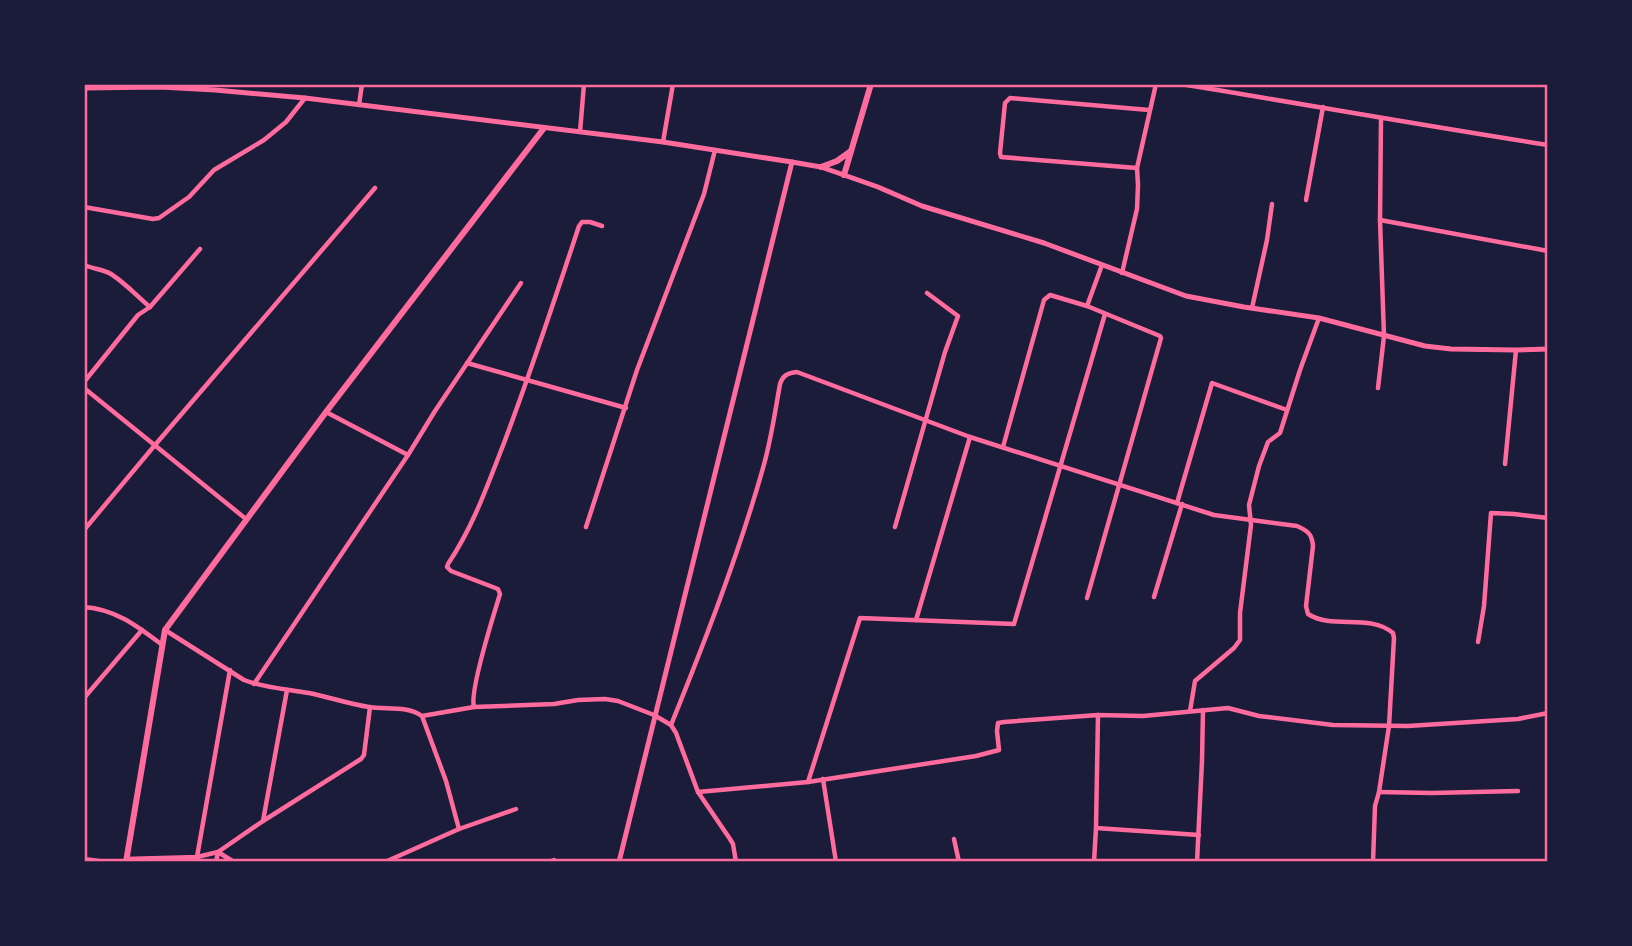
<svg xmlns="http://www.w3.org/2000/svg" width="1632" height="946" viewBox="0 0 1632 946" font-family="'Alegreya Sans',sans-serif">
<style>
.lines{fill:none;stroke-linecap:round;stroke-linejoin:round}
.minor{stroke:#ff6b9d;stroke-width:4.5}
.tertiary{stroke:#ff6b9d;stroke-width:5}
.secondary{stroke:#ff6b9d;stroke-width:6}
.neatline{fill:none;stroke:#ff6b9d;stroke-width:2.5}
</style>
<rect width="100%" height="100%" fill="#1b1b3a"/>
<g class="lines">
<g class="minor">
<path d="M 1181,84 C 1303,104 1425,126 1548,145"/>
<path d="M 359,105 L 362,84"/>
<path d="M 580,132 L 584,84"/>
<path d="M 663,142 L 673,84"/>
<path d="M 1137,168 L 1001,157 L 1000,153 L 1005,103 L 1010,98 L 1149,110"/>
<path d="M 1306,200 L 1323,107"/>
<path d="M 84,207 L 153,219 L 159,218 L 189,197 L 214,170 L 264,140 L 286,122 L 305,98"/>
<path d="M 1380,220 L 1548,251"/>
<path d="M 84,265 C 93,269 103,269 111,274 C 125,283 137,296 150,307"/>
<path d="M 1122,273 L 1137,209 L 1138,185 L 1137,168 L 1156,84"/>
<path d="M 1087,306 L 1102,265"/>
<path d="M 1252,308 L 1267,240 L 1272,204"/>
<path d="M 467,363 L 626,408"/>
<path d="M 84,382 L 138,315 L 150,307 L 200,249"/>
<path d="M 84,388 L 246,519"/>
<path d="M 1378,388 L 1384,336 L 1380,220 L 1381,119"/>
<path d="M 326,412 L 408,455"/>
<path d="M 1003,447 L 1044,300 L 1050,295 L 1087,306 L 1160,336 L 1161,338 L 1087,598"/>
<path d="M 1505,464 L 1516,350"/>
<path d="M 1177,503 L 1212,383 L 1287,410"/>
<path d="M 586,527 L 637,370 L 704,194 L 715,150"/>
<path d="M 895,527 L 945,352 L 958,316 L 927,293"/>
<path d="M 84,530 L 155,445 L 375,188"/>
<path d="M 1154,597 L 1182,504"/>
<path d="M 84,607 C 115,609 137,626 161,644"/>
<path d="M 916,620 L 970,437"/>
<path d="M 165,630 L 244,680 C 264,688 287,689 309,693 C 329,697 349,704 369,707 C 387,710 406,705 422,716 L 474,707 L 554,704 L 578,700 L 605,699 L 618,701 L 654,715 L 671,725 L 676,733 L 698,792 L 808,782 L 976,756 L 999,750 L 997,731 L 998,723 L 1004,722 L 1098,715 L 1143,716 L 1228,708 L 1259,716 L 1333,725 L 1408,726 L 1518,719 L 1548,713"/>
<path d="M 1478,642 L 1484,606 L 1491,513 L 1514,514 L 1548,518"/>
<path d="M 254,684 L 408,455 L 435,411 L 521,283"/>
<path d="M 84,698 L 142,630"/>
<path d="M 474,707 C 469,691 494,614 500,594 L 498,589 L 451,571 L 447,567 L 448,564 C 474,525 487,486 504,443 C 531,371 555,299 579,226 L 582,222 L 590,222 L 602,226"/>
<path d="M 1190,711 L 1195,681 L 1234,648 L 1240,640 L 1240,613 L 1251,525 L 1249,505 L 1259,466 L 1268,442 L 1280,433 L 1300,370 L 1319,318"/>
<path d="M 422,716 L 446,781 L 459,829"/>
<path d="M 671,725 C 705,641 738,556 763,468 C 771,441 775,412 780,384 C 783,375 788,373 797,372 L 970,437 L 1214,515 L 1297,526 C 1308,531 1312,534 1313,546 L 1306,606 L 1308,614 C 1333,630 1369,613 1393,633 L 1394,638 L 1389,726 L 1379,792 L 1375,806 L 1373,862"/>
<path d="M 823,779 L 836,862"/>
<path d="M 808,782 L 860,618 L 1014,624 L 1105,314"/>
<path d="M 698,792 L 730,839 L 733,844 L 736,862"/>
<path d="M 1379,792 L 1432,793 L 1518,791"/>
<path d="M 263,821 L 287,690"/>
<path d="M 1096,828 L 1199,835"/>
<path d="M 954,839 L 959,862"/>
<path d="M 197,857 L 230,670"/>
<path d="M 84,859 L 106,862"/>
<path d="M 126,859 L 197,857 L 218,852 L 234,862"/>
<path d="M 216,862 L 218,852 L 263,821 L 361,759 L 364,755 L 370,707"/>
<path d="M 385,862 L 459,829 L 516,809"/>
<path d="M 549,862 L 554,860"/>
<path d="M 1094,862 L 1096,828 L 1098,715"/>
<path d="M 1197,862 L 1202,761 L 1203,710"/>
</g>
<g class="tertiary">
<path d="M 84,88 L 160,87 L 215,90 L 305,98 L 663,142 L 792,162 L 821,167 L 844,175 L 878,187 L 922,206 L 1044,243 L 1186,296 L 1244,307 L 1319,318 L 1425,346 L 1451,349 L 1516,350 L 1548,349"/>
<path d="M 619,862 L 792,162"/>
</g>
<g class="secondary">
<path d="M 821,167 L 837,161 L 851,151"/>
<path d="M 844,175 L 871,84"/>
<path d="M 126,862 L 165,630 L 326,412 L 544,128"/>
</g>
</g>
<rect width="1632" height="946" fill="none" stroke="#1b1b3a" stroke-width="172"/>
<rect x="86" y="86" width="1460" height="774" class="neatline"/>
</svg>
